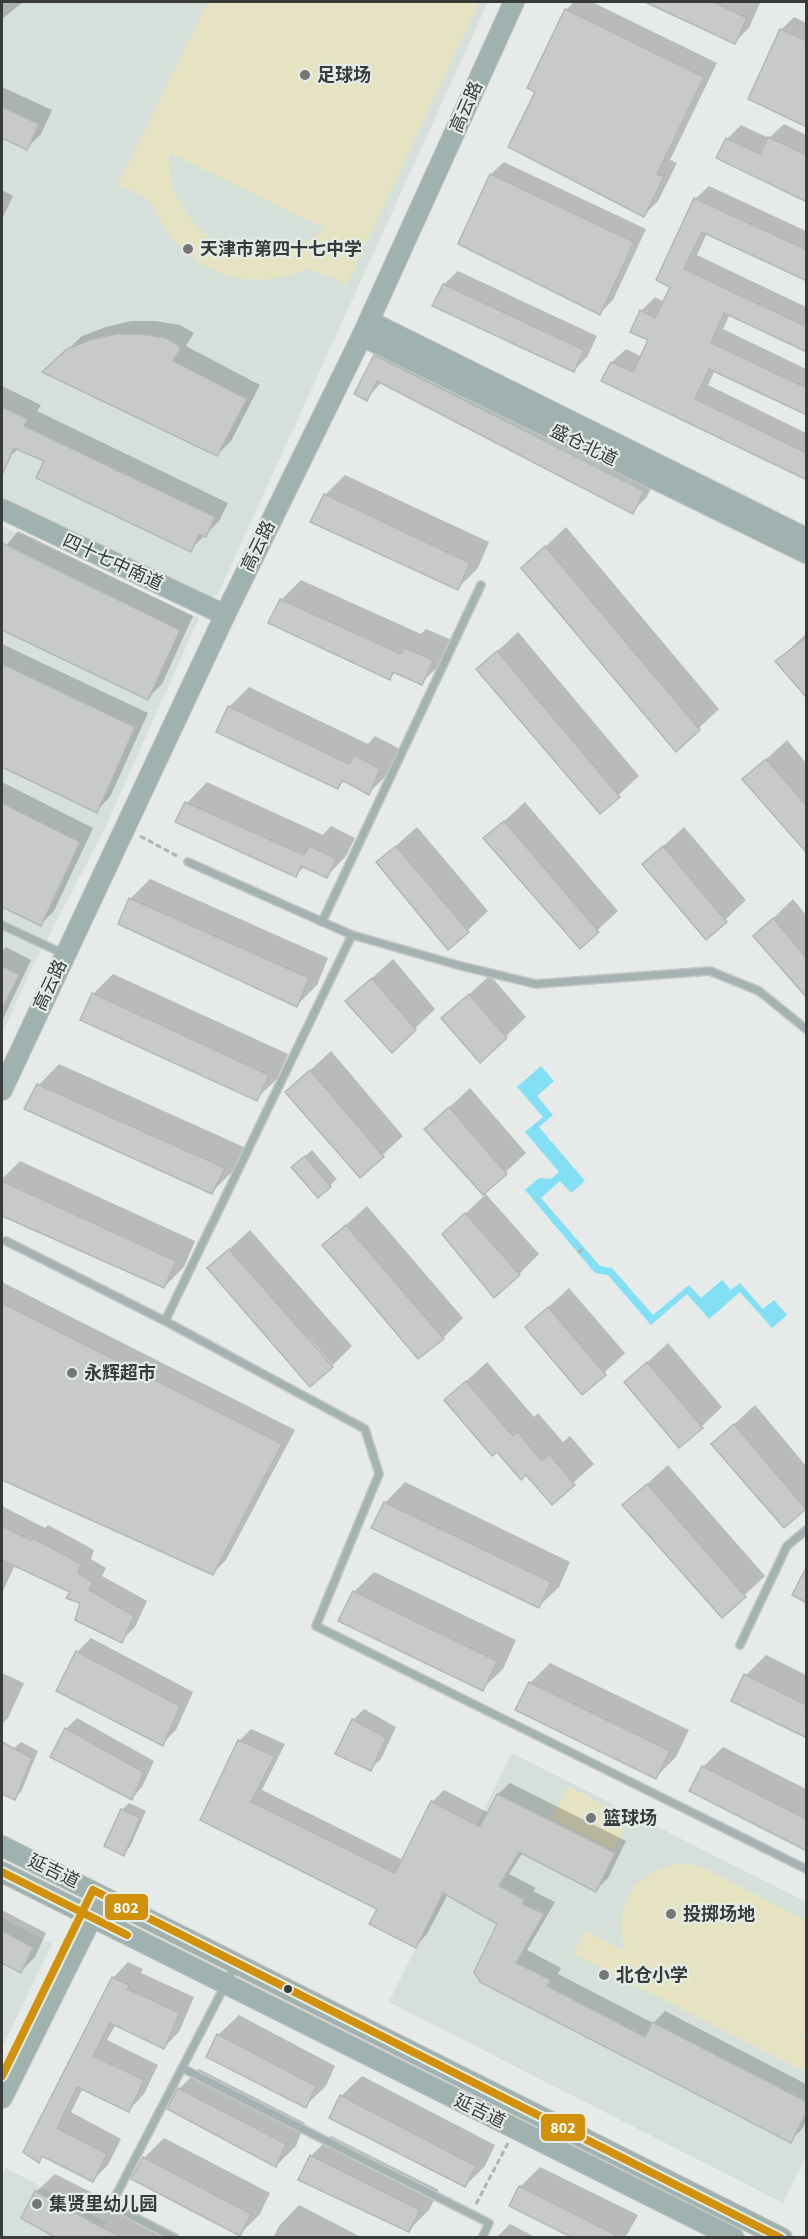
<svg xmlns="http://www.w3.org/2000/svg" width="808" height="2239" viewBox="0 0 808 2239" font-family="'Source Sans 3','Noto Sans SC',sans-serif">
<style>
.built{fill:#d6e0da}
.green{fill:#e5e3c2;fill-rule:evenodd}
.water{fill:#83e0f4}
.shadow{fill:#0003}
.building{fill:#c7cac8;stroke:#b4b7b5;stroke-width:1.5}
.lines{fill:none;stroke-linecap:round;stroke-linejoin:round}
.lane-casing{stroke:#c4c6c5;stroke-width:10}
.secondary-casing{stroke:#c4c6c5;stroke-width:22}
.path{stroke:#acb6b5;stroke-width:3;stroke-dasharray:6 3;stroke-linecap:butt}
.lane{stroke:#a4b3b1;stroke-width:7}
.secondary{stroke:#a0b2af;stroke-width:20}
.bus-1-casing{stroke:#e4ece7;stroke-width:12}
.bus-1{stroke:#d1910b;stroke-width:8}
.poi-dot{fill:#757876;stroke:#e4ece7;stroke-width:2}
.bus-dot{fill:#383b39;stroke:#e4ece7;stroke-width:2}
.labels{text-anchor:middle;stroke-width:4.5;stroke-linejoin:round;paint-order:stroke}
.poi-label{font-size:18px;font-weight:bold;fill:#383b39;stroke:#e4ece7;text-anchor:start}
.street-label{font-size:18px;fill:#383b39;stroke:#e4ece7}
.line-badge{stroke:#e4ece7;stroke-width:2}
.badge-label{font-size:16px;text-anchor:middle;font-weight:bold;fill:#fff}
</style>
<rect width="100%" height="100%" fill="#e6eae8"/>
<g class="built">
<path d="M 2,2 L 488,2 L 218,594 L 211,597 L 203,597 L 2,496 Z"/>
<path d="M 2,526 L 199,618 L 104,830 L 32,968 L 2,1034 Z"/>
<path d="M 512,1753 L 806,1902 L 806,2157 L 783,2203 L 389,2002 Z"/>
<path d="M 2,1918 L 52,1944 L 2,2048 Z"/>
<path d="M 6,2168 L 106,2222 L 98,2237 L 2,2237 L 2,2177 Z"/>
</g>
<g class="green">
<path d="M 208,2 L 479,2 L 347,284 L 309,269 C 258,289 209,282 172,238 C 162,227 158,208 147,199 C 140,193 127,189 118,185 ZM 170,153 L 324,228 L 324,229 C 277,269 223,264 186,213 C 174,196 166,174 170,153 Z"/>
<path d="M 568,1786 L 630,1818 L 614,1850 L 552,1818 Z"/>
<path d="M 678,1864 L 698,1865 L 806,1920 L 806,2033 L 800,2036 L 806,2039 L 806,2072 L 573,1954 L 585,1931 L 625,1951 C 614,1906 631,1874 678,1864 Z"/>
</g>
<path class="water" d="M 541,1066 L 554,1081 L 537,1096 L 553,1115 L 539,1127 L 585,1181 L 571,1193 L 560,1181 L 541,1198 L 600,1266 L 612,1268 L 653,1315 L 689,1285 L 701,1298 L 722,1280 L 731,1290 L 740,1283 L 763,1309 L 774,1300 L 787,1315 L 772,1328 L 740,1292 L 709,1319 L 687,1294 L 651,1325 L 608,1275 L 595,1273 L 525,1190 L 539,1178 L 551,1179 L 559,1172 L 525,1132 L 543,1117 L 517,1087 Z"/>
<g class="shadow">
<path d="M 2,2 L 23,2 L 2,19 Z"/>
<path d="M 574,2 L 592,2 L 717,63 L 670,160 L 677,163 L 658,201 L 644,215 L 537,91 L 566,10 Z"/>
<path d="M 648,2 L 756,2 L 760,3 L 749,28 L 735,42 Z"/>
<path d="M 794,17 L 806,23 L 806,125 L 781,30 Z"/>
<path d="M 2,87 L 52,110 L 41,134 L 27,148 L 2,137 Z"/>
<path d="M 784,124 L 806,135 L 806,201 L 727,139 L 741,125 L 769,138 Z"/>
<path d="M 504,162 L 646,229 L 613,300 L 600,313 L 460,243 L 491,174 Z"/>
<path d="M 709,186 L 806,231 L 806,279 L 707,233 L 697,255 L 806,307 L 806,351 L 730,314 L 723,329 L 806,369 L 806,413 L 715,370 L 708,385 L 806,433 L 806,477 L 612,362 L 626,349 L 642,357 L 650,340 L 641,311 L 655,297 L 664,302 L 672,286 L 695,199 Z"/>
<path d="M 2,190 L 13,196 L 2,219 Z"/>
<path d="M 458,271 L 597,336 L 587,357 L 573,371 L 444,284 Z"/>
<path d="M 131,321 L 155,321 L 180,325 L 194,333 L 186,346 L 260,385 L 231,441 L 217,455 L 58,359 L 82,336 L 106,327 Z"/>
<path d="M 389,342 L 657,477 L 646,498 L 632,512 L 382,382 L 366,399 L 375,356 Z"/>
<path d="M 2,386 L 41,405 L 37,411 L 228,503 L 219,521 L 190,550 L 46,461 L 19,448 L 7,459 L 2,457 Z"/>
<path d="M 345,475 L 489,542 L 478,568 L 457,589 L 325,495 Z"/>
<path d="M 566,527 L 719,709 L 676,750 L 523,568 Z"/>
<path d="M 18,531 L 193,616 L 162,684 L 148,698 L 2,629 L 2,551 Z"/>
<path d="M 301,580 L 421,634 L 426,629 L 452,640 L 442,663 L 421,683 L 396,671 L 390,678 L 281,600 Z"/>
<path d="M 518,632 L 639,776 L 600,812 L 478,669 Z"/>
<path d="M 806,634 L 806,696 L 777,661 Z"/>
<path d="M 2,644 L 148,713 L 110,797 L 96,811 L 2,766 Z"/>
<path d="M 249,687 L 368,744 L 375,736 L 400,749 L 389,773 L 369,793 L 345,780 L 338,787 L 229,707 Z"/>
<path d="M 787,740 L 806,763 L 806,851 L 745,779 Z"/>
<path d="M 2,782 L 93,828 L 54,911 L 40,925 L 2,906 Z"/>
<path d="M 207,782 L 323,835 L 331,826 L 355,838 L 346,856 L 326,877 L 305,866 L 296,875 L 177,821 L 187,803 Z"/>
<path d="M 525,802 L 618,911 L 580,946 L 486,838 Z"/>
<path d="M 417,827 L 488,911 L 449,948 L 378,862 Z"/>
<path d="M 684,827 L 746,900 L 706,938 L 644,864 Z"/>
<path d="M 150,879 L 328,958 L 317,985 L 297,1005 L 130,899 Z"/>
<path d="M 793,899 L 806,915 L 806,996 L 755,936 Z"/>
<path d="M 6,947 L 31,960 L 2,1021 L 2,951 Z"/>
<path d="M 393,959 L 435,1009 L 392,1051 L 347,1001 Z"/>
<path d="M 113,974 L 288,1054 L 277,1079 L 256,1099 L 93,994 Z"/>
<path d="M 490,975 L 526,1017 L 480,1061 L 444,1018 Z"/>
<path d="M 331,1051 L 403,1136 L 360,1176 L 287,1092 Z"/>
<path d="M 59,1064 L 244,1147 L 232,1172 L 212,1192 L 26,1108 L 39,1085 Z"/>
<path d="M 470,1088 L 526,1153 L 484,1192 L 539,1254 L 519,1274 L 444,1234 L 485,1195 L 426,1129 Z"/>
<path d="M 312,1150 L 337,1179 L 318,1196 L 300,1161 Z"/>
<path d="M 20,1161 L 195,1241 L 184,1267 L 164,1287 L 2,1214 L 2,1179 Z"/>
<path d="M 367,1206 L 463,1318 L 443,1338 L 324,1245 Z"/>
<path d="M 250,1230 L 352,1346 L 333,1365 L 306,1335 L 304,1337 L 209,1268 Z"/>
<path d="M 2,1282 L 295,1430 L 226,1560 L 213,1573 L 2,1478 Z"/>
<path d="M 569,1288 L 625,1353 L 583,1393 L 527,1327 Z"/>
<path d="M 668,1343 L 722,1407 L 701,1427 L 626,1382 Z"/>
<path d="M 487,1362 L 534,1417 L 538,1413 L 563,1442 L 570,1436 L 594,1464 L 552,1502 L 527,1473 L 497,1450 L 446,1400 Z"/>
<path d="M 755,1405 L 806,1466 L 806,1507 L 784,1526 L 713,1444 Z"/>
<path d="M 668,1465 L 765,1576 L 722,1616 L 624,1505 Z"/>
<path d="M 405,1482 L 570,1562 L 559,1587 L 538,1607 L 385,1503 Z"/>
<path d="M 2,1506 L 45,1528 L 48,1525 L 94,1550 L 91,1559 L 106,1568 L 102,1576 L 147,1601 L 135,1627 L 121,1641 L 73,1592 L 15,1565 L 2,1593 Z"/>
<path d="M 374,1572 L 516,1640 L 503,1669 L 482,1689 L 354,1592 Z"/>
<path d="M 91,1638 L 193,1692 L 176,1730 L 162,1744 L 58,1690 L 77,1652 Z"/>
<path d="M 766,1655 L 806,1675 L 806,1737 L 746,1675 Z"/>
<path d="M 550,1663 L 689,1730 L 676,1757 L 656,1777 L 530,1683 Z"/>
<path d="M 2,1673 L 24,1683 L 8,1718 L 2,1724 Z"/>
<path d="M 364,1709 L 396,1727 L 381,1759 L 370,1769 L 353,1720 Z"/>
<path d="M 77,1718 L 154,1761 L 142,1787 L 132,1798 L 52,1757 L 66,1729 Z"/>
<path d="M 251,1729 L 285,1744 L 262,1790 L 403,1860 L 432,1802 L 444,1790 L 489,1813 L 498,1794 L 510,1783 L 626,1841 L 608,1878 L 596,1890 L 523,1852 L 509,1874 L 536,1888 L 533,1891 L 555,1902 L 527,1950 L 561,1968 L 558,1974 L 653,2023 L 665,2011 L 806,2084 L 806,2121 L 802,2129 L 790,2141 L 481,1981 L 499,1923 L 448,1894 L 427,1934 L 416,1946 L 379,1909 L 202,1819 L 239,1741 Z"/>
<path d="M 21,1742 L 38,1751 L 21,1792 L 14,1798 L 2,1793 L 2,1775 L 14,1748 Z"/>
<path d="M 723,1747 L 806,1789 L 806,1849 L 703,1767 Z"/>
<path d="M 129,1803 L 146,1811 L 130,1847 L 123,1854 L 122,1810 Z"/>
<path d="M 2,1910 L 46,1933 L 35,1957 L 21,1971 L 2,1961 Z"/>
<path d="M 128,1962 L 143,1969 L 141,1973 L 194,1997 L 179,2032 L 164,2047 L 116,2024 L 107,2040 L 158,2065 L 144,2094 L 129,2110 L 83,2088 L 71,2112 L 121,2139 L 108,2165 L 92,2181 L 44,2155 L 38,2161 L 113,1978 Z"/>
<path d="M 239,2015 L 335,2066 L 326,2086 L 305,2106 L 208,2057 L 218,2035 Z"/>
<path d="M 199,2069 L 305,2123 L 296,2146 L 276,2166 L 169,2108 L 179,2089 Z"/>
<path d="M 362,2076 L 495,2145 L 485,2166 L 465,2186 L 341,2096 Z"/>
<path d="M 331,2136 L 439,2190 L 429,2210 L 409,2230 L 311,2156 Z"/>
<path d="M 164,2138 L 270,2193 L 260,2214 L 240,2234 L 144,2158 Z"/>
<path d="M 540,2167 L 638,2215 L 628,2233 L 624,2238 L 576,2238 L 520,2187 Z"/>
<path d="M 55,2174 L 181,2238 L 59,2238 L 36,2192 Z"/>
<path d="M 299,2205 L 363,2238 L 273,2238 L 279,2226 Z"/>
<path d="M 510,2224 L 537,2238 L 496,2238 Z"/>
</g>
<g class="building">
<path d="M 645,2 L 713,2 L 747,18 L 735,44 Z"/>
<path d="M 565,9 L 704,77 L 657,174 L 664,177 L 644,217 L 508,147 L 535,92 L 527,88 Z"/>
<path d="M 780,29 L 807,41 L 807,127 L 748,99 Z"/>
<path d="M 2,107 L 39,124 L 27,150 L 2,138 Z"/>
<path d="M 768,137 L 807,155 L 807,202 L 716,158 L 726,138 L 760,154 Z"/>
<path d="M 490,174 L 634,242 L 600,315 L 458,244 Z"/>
<path d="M 694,198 L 807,250 L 807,281 L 702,232 L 684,269 L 807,327 L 807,352 L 724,313 L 711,343 L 807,388 L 807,415 L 709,369 L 695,399 L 807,453 L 807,480 L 601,381 L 611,362 L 633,372 L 648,340 L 630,332 L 640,310 L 655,318 L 670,287 L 656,280 Z"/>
<path d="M 443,284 L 584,350 L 574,372 L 432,306 Z"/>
<path d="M 116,334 L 140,334 L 166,338 L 181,347 L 173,361 L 247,399 L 217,456 L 42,372 L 67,349 L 90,340 Z"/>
<path d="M 374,355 L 644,491 L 633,514 L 377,381 L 367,401 L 354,394 Z"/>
<path d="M 2,407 L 28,419 L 24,426 L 215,517 L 206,537 L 199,534 L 191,552 L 36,478 L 44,461 L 14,448 L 2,475 Z"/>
<path d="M 324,494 L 470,563 L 458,590 L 310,522 Z"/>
<path d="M 2,543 L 180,630 L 148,700 L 2,630 Z"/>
<path d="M 545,546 L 700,730 L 676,752 L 521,568 Z"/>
<path d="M 280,599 L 401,654 L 405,648 L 433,660 L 422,685 L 393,672 L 390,680 L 268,623 Z"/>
<path d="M 807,637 L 807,698 L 775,661 Z"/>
<path d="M 497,651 L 620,797 L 600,814 L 476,669 Z"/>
<path d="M 2,664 L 135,727 L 97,813 L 2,767 Z"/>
<path d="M 228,706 L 349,764 L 354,755 L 380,769 L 369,795 L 342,780 L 338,789 L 216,732 Z"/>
<path d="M 766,759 L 807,806 L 807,853 L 742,779 Z"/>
<path d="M 185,802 L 304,855 L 310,846 L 336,859 L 327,878 L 301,866 L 296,877 L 175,822 Z"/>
<path d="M 2,803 L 80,842 L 41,926 L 2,907 Z"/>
<path d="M 504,821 L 599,932 L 580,949 L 483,838 Z"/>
<path d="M 396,846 L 469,932 L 448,950 L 376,862 Z"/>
<path d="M 663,846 L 727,922 L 706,940 L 642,864 Z"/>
<path d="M 129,898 L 309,978 L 297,1007 L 118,924 Z"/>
<path d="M 773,918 L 807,959 L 807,998 L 753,936 Z"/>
<path d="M 2,966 L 19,975 L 2,1009 Z"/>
<path d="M 372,978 L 416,1030 L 392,1053 L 345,1001 Z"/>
<path d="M 92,993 L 269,1075 L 257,1101 L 80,1020 Z"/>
<path d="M 469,994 L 507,1038 L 480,1063 L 441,1018 Z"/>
<path d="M 310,1070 L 384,1157 L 360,1178 L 285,1092 Z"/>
<path d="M 37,1084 L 225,1168 L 212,1194 L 24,1109 Z"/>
<path d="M 449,1107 L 507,1174 L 483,1195 L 424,1129 Z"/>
<path d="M 305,1156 L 331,1187 L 318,1198 L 291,1167 Z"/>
<path d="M 2,1181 L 176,1261 L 164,1288 L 2,1216 Z"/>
<path d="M 465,1213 L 520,1275 L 494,1298 L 442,1234 Z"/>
<path d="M 346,1225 L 444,1339 L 418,1359 L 322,1245 Z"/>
<path d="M 229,1249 L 333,1367 L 310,1387 L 207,1268 Z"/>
<path d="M 2,1303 L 282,1444 L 213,1575 L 2,1480 Z"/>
<path d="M 548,1307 L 606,1375 L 582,1395 L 525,1327 Z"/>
<path d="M 647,1362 L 703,1428 L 679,1448 L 624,1382 Z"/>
<path d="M 466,1381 L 513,1436 L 518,1432 L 542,1461 L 549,1454 L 575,1485 L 552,1505 L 526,1475 L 521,1480 L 497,1452 L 492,1456 L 444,1400 Z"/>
<path d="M 734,1424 L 806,1509 L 784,1528 L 711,1444 Z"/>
<path d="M 647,1484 L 746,1597 L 722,1618 L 622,1505 Z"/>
<path d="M 384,1502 L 551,1582 L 539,1608 L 371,1528 Z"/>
<path d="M 2,1526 L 32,1541 L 33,1538 L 81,1564 L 78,1573 L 93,1582 L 89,1590 L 134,1616 L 122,1643 L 75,1620 L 80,1603 L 66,1598 L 70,1592 L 2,1560 Z"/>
<path d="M 807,1566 L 807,1603 L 792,1595 Z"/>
<path d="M 353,1591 L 497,1661 L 483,1691 L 338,1621 Z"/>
<path d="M 76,1651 L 180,1706 L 163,1746 L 56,1691 Z"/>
<path d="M 744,1674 L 807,1705 L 807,1738 L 731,1701 Z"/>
<path d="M 529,1682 L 670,1751 L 656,1779 L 515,1710 Z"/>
<path d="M 352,1719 L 386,1738 L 371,1771 L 335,1754 Z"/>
<path d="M 65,1728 L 144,1772 L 132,1800 L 50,1757 Z"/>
<path d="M 238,1740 L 275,1756 L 251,1802 L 395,1873 L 431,1801 L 480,1827 L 497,1794 L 615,1853 L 596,1892 L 519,1852 L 499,1886 L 525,1900 L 522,1904 L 544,1914 L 516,1963 L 551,1980 L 547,1986 L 645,2037 L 652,2022 L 807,2102 L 807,2111 L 791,2143 L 480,1982 L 474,1972 L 497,1924 L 443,1893 L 416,1948 L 369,1924 L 377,1909 L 200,1820 Z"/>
<path d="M 2,1742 L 32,1758 L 15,1800 L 2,1794 Z"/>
<path d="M 702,1766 L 807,1819 L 807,1851 L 689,1791 Z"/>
<path d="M 121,1809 L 140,1818 L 124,1856 L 104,1846 Z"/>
<path d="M 2,1931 L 33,1947 L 21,1973 L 2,1963 Z"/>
<path d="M 112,1977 L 129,1985 L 127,1989 L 180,2013 L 164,2049 L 110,2023 L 93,2056 L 144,2080 L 129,2112 L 77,2087 L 57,2128 L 107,2154 L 93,2182 L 42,2156 L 39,2163 L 23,2152 Z"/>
<path d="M 217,2034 L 316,2086 L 306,2108 L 206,2057 Z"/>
<path d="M 178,2088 L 286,2144 L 276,2167 L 167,2109 Z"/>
<path d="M 340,2095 L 476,2166 L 465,2187 L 329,2118 Z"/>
<path d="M 310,2155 L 420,2210 L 409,2232 L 298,2180 Z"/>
<path d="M 143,2157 L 251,2214 L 240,2236 L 131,2179 Z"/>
<path d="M 519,2186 L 622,2238 L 573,2238 L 509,2206 Z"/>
<path d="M 35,2191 L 122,2238 L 56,2238 L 21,2218 Z"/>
</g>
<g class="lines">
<defs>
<g id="lane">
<path d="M 188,862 L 352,935 L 461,966 L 536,984 L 710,971 L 759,991 L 806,1029"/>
<path d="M 322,922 L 481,585"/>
<path d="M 2,925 L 64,954"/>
<path d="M 6,1241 L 165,1321 L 365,1429 L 379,1474 L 316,1626 L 806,1869"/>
<path d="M 165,1321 L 352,935"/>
<path d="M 740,1645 L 787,1546 L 806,1530"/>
<path d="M 182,2068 L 489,2223 L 482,2238"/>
<path d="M 175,2238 L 111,2205 L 235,1966"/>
</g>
<g id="secondary">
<path d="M 369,321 L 806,538"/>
<path d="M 362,336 L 806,553"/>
<path d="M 2,509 L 225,615"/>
<path d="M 2,1090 L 225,615 L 362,336 L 514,2"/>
<path d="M 2,1846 L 782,2238"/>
<path d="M 2,1872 L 734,2238"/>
<path d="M 2,2098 L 97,1907"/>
</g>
</defs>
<use href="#lane" class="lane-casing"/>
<use href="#secondary" class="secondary-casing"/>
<g class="path">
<path d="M 140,836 L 179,857"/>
<path d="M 578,1253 L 584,1248"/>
<path d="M 476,2204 L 508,2143"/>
</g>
<use href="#lane" class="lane"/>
<use href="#secondary" class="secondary"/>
<defs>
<g id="bus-1">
<path d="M 2,1872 L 127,1935"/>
<path d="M 2,2076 L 93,1890 L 781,2238"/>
</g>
</defs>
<use href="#bus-1" class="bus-1-casing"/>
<use href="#bus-1" class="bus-1"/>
</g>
<g class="poi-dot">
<circle cx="305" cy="75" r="6"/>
<circle cx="188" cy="249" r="6"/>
<circle cx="72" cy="1373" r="6"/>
<circle cx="591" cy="1818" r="6"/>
<circle cx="671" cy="1914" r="6"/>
<circle cx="604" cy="1975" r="6"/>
<circle cx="37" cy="2204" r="6"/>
</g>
<circle class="bus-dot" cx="288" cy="1989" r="5"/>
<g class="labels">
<g class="poi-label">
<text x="317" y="81">足球场</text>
<text x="200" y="255">天津市第四十七中学</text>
<text x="84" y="1379">永辉超市</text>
<text x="603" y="1824">篮球场</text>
<text x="683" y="1920">投掷场地</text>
<text x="616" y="1981">北仓小学</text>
<text x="49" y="2210">集贤里幼儿园</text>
</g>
<g class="street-label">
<text transform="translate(466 107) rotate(-66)" y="6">高云路</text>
<text transform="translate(584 445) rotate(26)" y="6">盛仓北道</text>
<text transform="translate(258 546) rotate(-64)" y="6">高云路</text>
<text transform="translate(113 562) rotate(25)" y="6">四十七中南道</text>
<text transform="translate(50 985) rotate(-65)" y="6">高云路</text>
<text transform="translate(54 1871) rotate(26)" y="6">延吉道</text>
<text transform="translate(480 2111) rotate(26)" y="6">延吉道</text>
</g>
</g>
<g class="line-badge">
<rect x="104" y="1893" width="45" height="28" rx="6" fill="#d1910b"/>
<rect x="540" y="2113" width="46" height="29" rx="6" fill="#d1910b"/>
</g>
<g class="badge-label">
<text x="126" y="1913">802</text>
<text x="563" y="2133">802</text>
</g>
<rect width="808" height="2239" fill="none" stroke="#383b39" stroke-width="6"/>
</svg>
